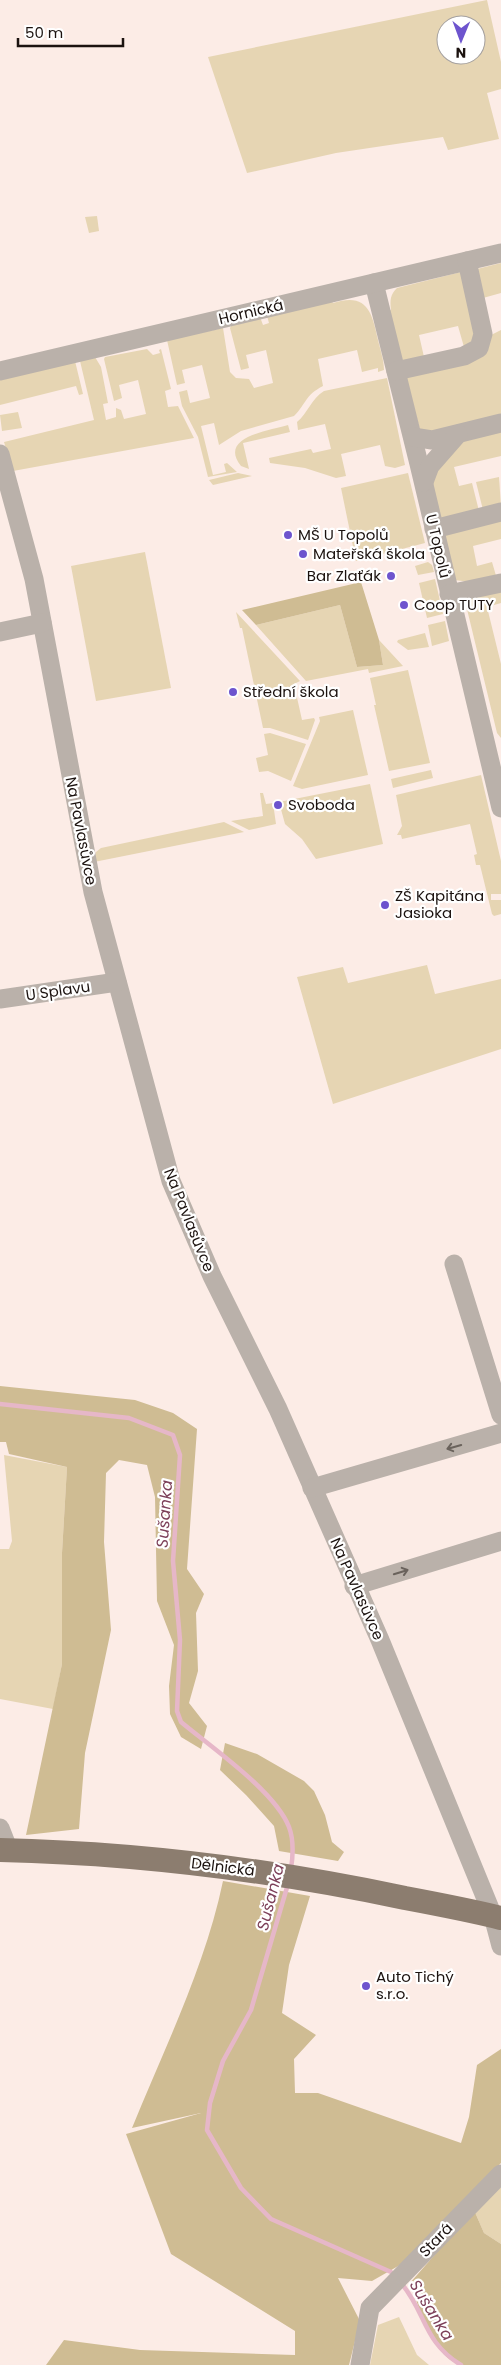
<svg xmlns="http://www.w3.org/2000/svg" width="501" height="2365" viewBox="0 0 501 2365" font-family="Poppins,sans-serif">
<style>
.green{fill:#e6d5b3;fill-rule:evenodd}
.forest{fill:#cfbc93}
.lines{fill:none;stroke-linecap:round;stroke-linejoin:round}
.stream{stroke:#e6b7c8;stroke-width:4.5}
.minor{stroke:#bab1aa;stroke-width:19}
.major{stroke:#8c7d6f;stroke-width:24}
.oneway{stroke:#6a625c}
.poi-dot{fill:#6d54ce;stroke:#fff;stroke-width:2}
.labels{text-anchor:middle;stroke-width:4.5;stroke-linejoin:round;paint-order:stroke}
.street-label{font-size:15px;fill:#1b120f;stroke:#fff}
.poi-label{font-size:15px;fill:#1b120f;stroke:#fff;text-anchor:start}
.water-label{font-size:16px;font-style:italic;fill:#7d4059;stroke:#fff}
</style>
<rect width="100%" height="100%" fill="#fcece6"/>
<g class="green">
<path d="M 487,0 L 501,62 L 501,89 L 487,93 L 499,139 L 448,150 L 443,137 L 336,153 L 247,173 L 208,57 ZM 446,25 L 476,25 L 476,55 L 446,55 Z"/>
<path d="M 97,216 L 99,231 L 89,233 L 85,217 Z"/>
<path d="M 501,263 L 501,293 L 483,298 L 477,269 Z"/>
<path d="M 461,272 L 480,335 L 464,347 L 458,326 L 419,335 L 424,357 L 401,362 L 388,311 L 391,310 C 390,300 390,295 397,288 Z"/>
<path d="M 331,300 L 333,303 C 367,292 372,312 378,340 C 380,349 384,360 384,370 L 378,372 L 378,368 L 362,372 L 357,350 L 318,359 L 323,386 C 304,396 307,403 294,416 L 241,431 L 219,445 L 214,423 L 201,426 L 213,475 L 226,472 L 224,464 L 227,463 L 237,472 L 208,477 L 198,437 L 182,406 L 179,392 L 187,390 L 190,403 L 210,398 L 202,365 L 182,370 L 185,383 L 177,385 L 167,340 L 223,328 L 230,372 L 236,378 L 249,379 L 254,388 L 273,383 L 266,350 L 246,355 L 249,368 L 241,370 L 230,328 L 232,324 L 260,317 L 263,325 L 269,323 L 267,316 Z"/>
<path d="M 501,330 L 501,418 L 438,433 L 420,430 L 406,378 Z"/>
<path d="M 147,349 L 153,355 L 160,353 L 159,350 L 161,349 L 171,389 L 165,391 L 168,407 L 178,406 L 194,438 L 13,471 L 4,442 L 94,420 L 80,361 L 95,357 L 101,367 L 108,403 L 103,404 L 106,420 L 116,417 L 116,408 L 121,410 L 124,419 L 146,414 L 138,380 L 119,385 L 122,398 L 114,401 L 104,359 L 105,357 Z"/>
<path d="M 75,361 L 83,394 L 79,395 L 76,386 L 0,405 L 0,380 Z"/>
<path d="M 387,378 L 405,465 L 395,468 L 385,466 L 380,445 L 341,454 L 346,476 L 336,478 L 305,468 L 270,463 L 269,458 L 311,449 L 313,453 L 331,449 L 325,424 L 298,430 L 297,422 C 308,413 311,399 324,391 Z"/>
<path d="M 18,412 L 22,428 L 2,431 L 0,415 Z"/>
<path d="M 288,425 L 290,432 L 243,443 L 249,469 L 241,466 C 218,437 268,431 288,425 Z"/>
<path d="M 501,429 L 501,456 L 454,467 L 459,486 L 472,483 L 479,511 L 440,520 L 431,486 L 433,471 L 455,444 Z"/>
<path d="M 238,473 L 252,476 L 213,485 L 209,480 Z"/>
<path d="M 408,473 L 425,543 L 356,561 L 341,488 Z"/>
<path d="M 499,477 L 501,506 L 483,510 L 476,482 Z"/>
<path d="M 501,516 L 501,539 L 473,546 L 477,566 L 492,562 L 497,579 L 471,582 L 454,580 L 444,535 Z"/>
<path d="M 145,552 L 171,688 L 96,701 L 71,566 Z"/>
<path d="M 428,562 L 432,565 L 434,572 L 418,575 L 415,566 Z"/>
<path d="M 435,579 L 443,614 L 427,618 L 419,583 Z"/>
<path d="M 501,589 L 501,603 L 487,607 L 501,664 L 501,738 L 497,733 L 465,601 L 479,594 Z"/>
<path d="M 340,605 L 357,667 L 383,665 L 379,640 L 403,666 L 369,673 L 368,669 L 306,681 L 256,625 Z"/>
<path d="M 236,612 L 300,681 L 294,684 L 302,720 L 314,718 L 315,720 L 308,740 L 270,728 L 263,728 L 242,628 L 240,628 Z"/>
<path d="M 445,621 L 449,641 L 432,646 L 428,625 Z"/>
<path d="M 425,633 L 429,647 L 408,650 L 397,642 L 398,640 Z"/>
<path d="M 408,670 L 430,763 L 389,771 L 374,705 L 376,705 L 370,678 Z"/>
<path d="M 353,710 L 368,775 L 302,789 L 293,786 L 320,721 L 319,717 Z"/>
<path d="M 270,733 L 306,744 L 291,781 L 268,771 L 259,772 L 256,758 L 268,755 L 264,734 Z"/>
<path d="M 431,770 L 433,778 L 393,788 L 391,779 Z"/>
<path d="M 481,775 L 501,861 L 501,894 L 491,894 L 491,900 L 501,900 L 501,914 L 494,916 L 492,914 L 480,865 L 476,865 L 474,855 L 477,854 L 470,824 L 402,839 L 401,835 L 397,835 L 402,826 L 396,795 Z"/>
<path d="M 370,784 L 383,844 L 316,859 L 302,839 L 285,824 L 279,802 Z"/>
<path d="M 260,793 L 263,793 L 266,804 L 273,803 L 276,824 L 249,830 L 231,821 L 263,816 Z"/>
<path d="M 224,822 L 244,832 L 94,862 L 96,852 L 101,848 Z"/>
<path d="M 427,965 L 435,994 L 501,979 L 501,1049 L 333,1104 L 297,977 L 343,967 L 348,983 Z"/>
<path d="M 4,1455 L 67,1467 L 62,1553 L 62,1664 L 53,1709 L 0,1699 L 0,1549 L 9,1549 L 12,1541 Z"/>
<path d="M 501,2187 L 501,2244 L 484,2233 L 474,2210 Z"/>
<path d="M 399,2317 L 417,2355 L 429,2365 L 370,2365 L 378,2325 Z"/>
</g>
<g class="forest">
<path d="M 361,582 L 379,640 L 383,665 L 357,667 L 340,605 L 256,625 L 242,610 Z"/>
<path d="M 0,1386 L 135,1400 L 173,1413 L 197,1429 L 187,1569 L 204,1594 L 196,1613 L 198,1671 L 189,1703 L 207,1726 L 201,1749 L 181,1737 L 170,1714 L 169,1686 L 174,1645 L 157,1601 L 155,1497 L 147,1465 L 119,1460 L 106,1473 L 104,1542 L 111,1630 L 85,1753 L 79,1829 L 26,1835 L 62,1664 L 62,1553 L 67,1467 L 9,1454 L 6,1442 L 0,1442 Z"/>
<path d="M 225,1743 L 257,1754 L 304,1781 L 314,1791 L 325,1815 L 332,1842 L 344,1852 L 338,1861 L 279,1851 L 274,1826 L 246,1795 L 220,1770 Z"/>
<path d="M 223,1881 L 310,1896 L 289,1965 L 282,2013 L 316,2035 L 294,2059 L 295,2093 L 318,2093 L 461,2143 L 469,2117 L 477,2065 L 501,2049 L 501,2163 L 400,2265 L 372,2281 L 338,2278 L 360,2321 L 349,2365 L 46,2365 L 64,2340 L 140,2350 L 295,2355 L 295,2331 L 171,2254 L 126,2134 L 201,2113 L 132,2128 C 165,2047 205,1967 223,1881 Z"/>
<path d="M 474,2210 L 484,2233 L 501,2244 L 501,2365 C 489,2365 474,2365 462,2365 C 433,2359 419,2307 410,2283 Z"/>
</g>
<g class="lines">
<g class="stream">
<path d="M 0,1404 L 129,1418 L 173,1435 L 180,1455 L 173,1561 L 180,1640 L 177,1711 L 181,1722 C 211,1747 275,1791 289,1827 C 294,1840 293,1856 291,1869"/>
<path d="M 288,1884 L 251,2010 L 223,2061 L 210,2103 L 207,2130 L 241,2188 L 271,2219 L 391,2272 L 394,2276"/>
<path d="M 401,2283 C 426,2312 423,2342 461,2365"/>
</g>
<g class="minor">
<path d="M 374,283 L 419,464 L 501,808"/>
<path d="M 0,371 L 501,253"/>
<path d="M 396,371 L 464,356 L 479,348 L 483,334 L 467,261"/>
<path d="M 413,437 L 432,440 L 501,423"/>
<path d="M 0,454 L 34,579 L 93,892 L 171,1181 L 212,1276 L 278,1409 L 380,1640 L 493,1916 L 501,1946"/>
<path d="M 424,482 L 430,466 L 458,434"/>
<path d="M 434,529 L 501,512"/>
<path d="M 449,594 L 501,583"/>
<path d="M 0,632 L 42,623"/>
<path d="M 0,999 L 117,982"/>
<path d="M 454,1264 L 501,1415"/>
<path d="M 312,1488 L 501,1433"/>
<path d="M 354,1586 L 501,1541"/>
<path d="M 0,1828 L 9,1851"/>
<path d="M 360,2365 L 370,2308 L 501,2174"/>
</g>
<path class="major" d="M 0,1850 C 136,1853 272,1870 405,1898 C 437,1904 469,1910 501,1918"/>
</g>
<defs><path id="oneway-shaft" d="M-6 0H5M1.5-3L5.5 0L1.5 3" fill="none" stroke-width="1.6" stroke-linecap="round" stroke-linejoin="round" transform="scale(1.25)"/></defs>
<g class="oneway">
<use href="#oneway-shaft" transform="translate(454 1447) rotate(164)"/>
<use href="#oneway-shaft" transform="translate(401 1572) rotate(-17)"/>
</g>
<g class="poi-dot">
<circle cx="288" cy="535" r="5"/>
<circle cx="303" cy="554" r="5"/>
<circle cx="391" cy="576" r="5"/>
<circle cx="404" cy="605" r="5"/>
<circle cx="233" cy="692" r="5"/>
<circle cx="278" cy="805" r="5"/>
<circle cx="385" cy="905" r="5"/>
<circle cx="366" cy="1986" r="5"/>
</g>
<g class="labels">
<g class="street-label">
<text transform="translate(251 312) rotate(-13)" y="5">Hornická</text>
<text transform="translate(438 546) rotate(77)" y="5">U Topolů</text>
<text transform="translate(81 831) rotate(79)" y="5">Na Pavlasůvce</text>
<text transform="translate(58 991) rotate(-8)" y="5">U Splavu</text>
<text transform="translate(189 1220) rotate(68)" y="5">Na Pavlasůvce</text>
<text transform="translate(357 1589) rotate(66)" y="5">Na Pavlasůvce</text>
<text transform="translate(223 1867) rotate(7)" y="5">Dělnická</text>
<text transform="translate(436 2240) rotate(-46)" y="5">Stará</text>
</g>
<g class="poi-label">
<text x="298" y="540">MŠ U Topolů</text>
<text x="313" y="559">Mateřská škola</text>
<text x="381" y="581" text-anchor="end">Bar Zlaťák</text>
<text x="414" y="610">Coop TUTY</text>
<text x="243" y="697">Střední škola</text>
<text x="288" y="810">Svoboda</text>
<text x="395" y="901">ZŠ Kapitána<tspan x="395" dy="17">Jasioka</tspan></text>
<text x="376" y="1982">Auto Tichý<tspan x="376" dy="17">s.r.o.</tspan></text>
</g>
<g class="water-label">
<text transform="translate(164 1514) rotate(-86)" y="6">Sušanka</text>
<text transform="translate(270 1897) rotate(-76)" y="6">Sušanka</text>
<text transform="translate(432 2310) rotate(58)" y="6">Sušanka</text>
</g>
</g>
<g transform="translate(461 40) rotate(181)"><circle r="24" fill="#ffffff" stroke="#a4a09f"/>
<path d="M0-4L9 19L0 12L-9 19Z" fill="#6d54ce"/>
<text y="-8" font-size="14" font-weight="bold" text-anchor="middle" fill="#1b120f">N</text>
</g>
<path d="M18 38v8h105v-8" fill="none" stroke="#1b120f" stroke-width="2.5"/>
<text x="25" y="38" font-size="15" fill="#1b120f" stroke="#ffffff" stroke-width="4" paint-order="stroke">50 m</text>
</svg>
